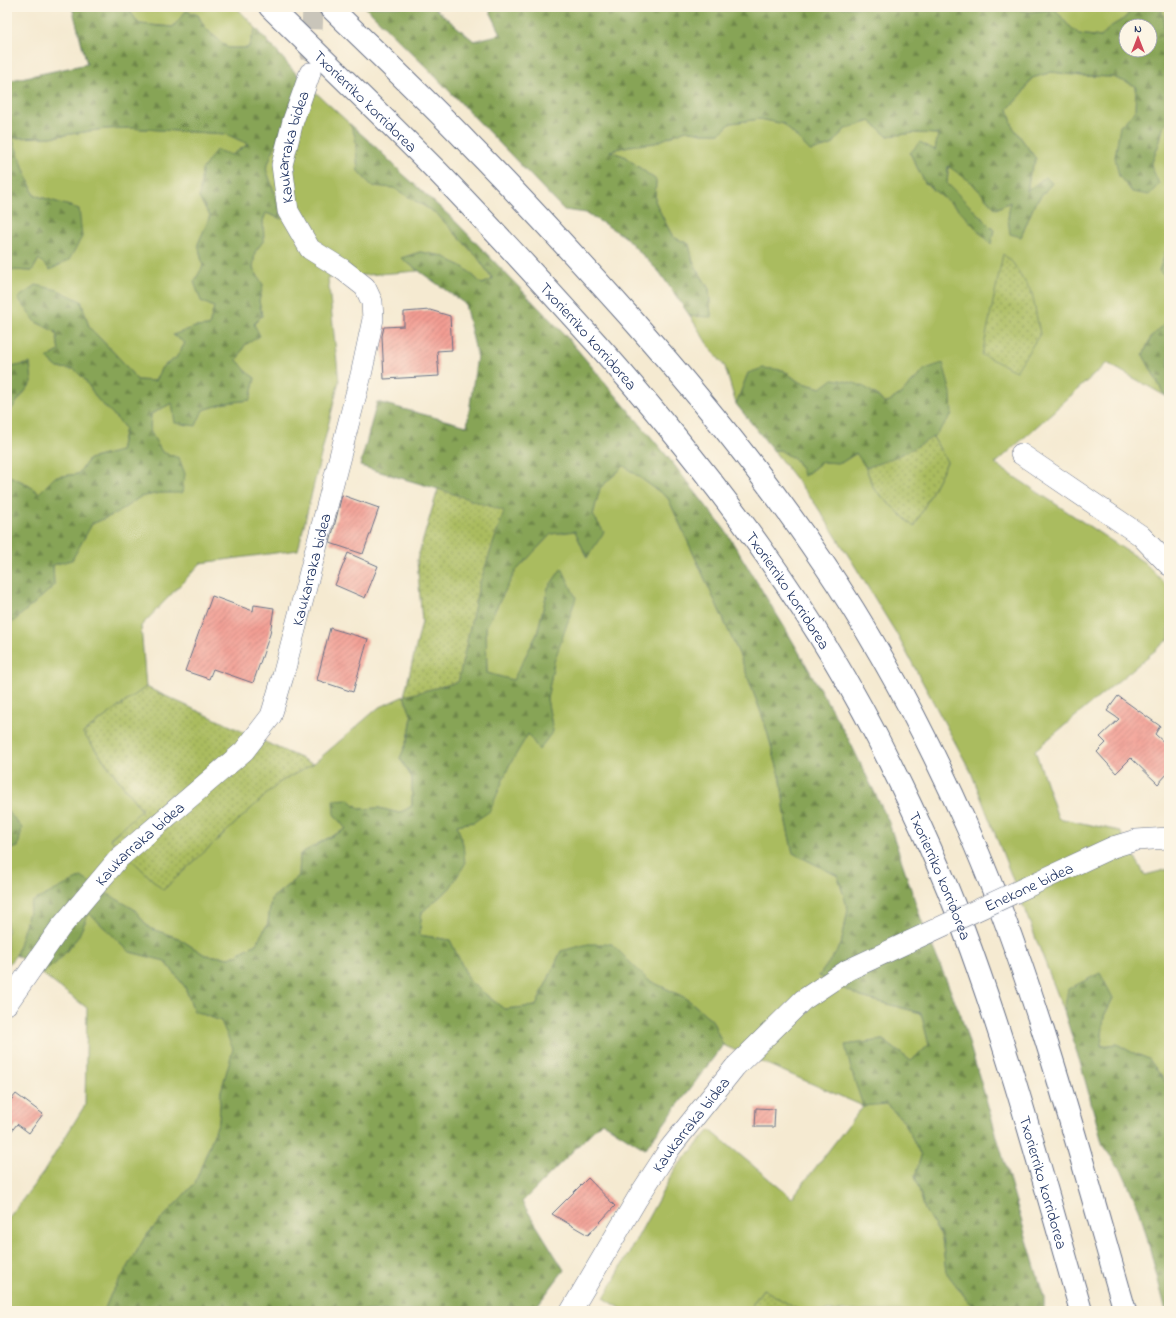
<svg xmlns="http://www.w3.org/2000/svg" width="1176" height="1318" viewBox="0 0 1176 1318" font-family="'Indie Flower',sans-serif">
<style>
.grass{fill:#aabc5f;stroke:#62765e}
.forest{fill:url(#forest-firs);stroke:#516a5a;fill-rule:evenodd}
.garden{fill:url(#garden-dots);stroke:#62765e}
.building{fill:url(#building-hatch)}
.lines{fill:none;stroke-linecap:round;stroke-linejoin:round}
.minor-tunnel{stroke:#c9c5ba;stroke-width:21;stroke-dasharray:21 10;stroke-linecap:butt}
.minor-casing{stroke:#677086;stroke-width:22}
.highway-casing{stroke:#677086;stroke-width:24}
.minor{stroke:#fff;stroke-width:21}
.highway{stroke:#fff;stroke-width:22}
.minor-bridge-casing{stroke:#677086;stroke-width:22;stroke-linecap:butt}
.minor-bridge{stroke:#fff;stroke-width:21}
.labels{text-anchor:middle;stroke-width:4;stroke-linejoin:round;paint-order:stroke}
.street-label{font-size:16px;fill:#1b2f5e;stroke:#fcf5e5}
</style>
<defs>
<pattern id="forest-firs" width="22" height="20" patternUnits="userSpaceOnUse"><rect width="22" height="20" fill="#87a456"/><path d="M5 1l3.5 6h-7zM16 11l3.5 6h-7z" fill="#6e864a"/></pattern>
<pattern id="garden-dots" width="8" height="8" patternUnits="userSpaceOnUse"><rect width="8" height="8" fill="#aabc5f"/><path d="M2 2h.1M6 6h.1" fill="none" stroke="#8a9952" stroke-width="1.8" stroke-linecap="round"/></pattern>
<pattern id="building-hatch" width="6" height="6" patternUnits="userSpaceOnUse"><rect width="6" height="6" fill="#f29c92"/><path d="M-1 1l2-2M0 6l6-6M5 7l2-2" fill="none" stroke="#c3807a"/></pattern>
</defs>
<rect width="100%" height="100%" fill="#fcf5e5"/>
<filter id="ink" filterUnits="userSpaceOnUse"><feTurbulence type="fractalNoise" baseFrequency=".025" numOctaves="2"/><feDisplacementMap in="SourceGraphic" scale="8" xChannelSelector="R" yChannelSelector="G"/><feConvolveMatrix kernelMatrix="1 2 1 2 8 2 1 2 1" color-interpolation-filters="sRGB"/></filter>
<filter id="wash" filterUnits="userSpaceOnUse"><feTurbulence type="fractalNoise" baseFrequency=".012" numOctaves="4" result="noise"/><feDisplacementMap in="SourceGraphic" scale="16" xChannelSelector="R" yChannelSelector="G"/><feGaussianBlur stdDeviation="0.9" result="paint"/><feColorMatrix in="noise" values="0 0 0 0 0 0 0 0 0 0 0 0 0 0 0 0 0 1.4 0 .05"/><feComposite in="paint" operator="in"/></filter>
<g filter="url(#wash)">
<rect width="100%" height="100%" fill="#f5ead1"/>
<g class="grass">
<path d="M 127,7 L 236,7 L 256,28 L 248,48 L 228,48 L 205,28 L 198,15 L 186,11 L 173,27 L 139,24 Z"/>
<path d="M 1011,7 L 1133,7 L 1125,18 L 1110,27 L 1101,37 L 1079,34 L 1067,24 L 1055,9 L 1029,12 Z"/>
<path d="M 1161,7 L 1169,7 L 1169,40 L 1164,43 L 1164,19 Z"/>
<path d="M 1052,72 L 1082,76 L 1113,77 L 1136,86 L 1135,112 L 1120,126 L 1151,165 L 1159,144 L 1164,124 L 1169,121 L 1169,243 L 1159,271 L 1169,281 L 1169,319 L 1151,337 L 1143,355 L 1165,396 L 1169,393 L 1169,398 L 1107,363 L 995,464 L 1145,563 L 1169,588 L 1169,639 L 1035,750 L 1058,818 L 1120,831 L 1145,875 L 1169,869 L 1169,1087 L 1149,1059 L 1131,1052 L 1117,1044 L 1101,1046 L 1104,1016 L 1113,998 L 1069,989 L 1064,1011 L 971,772 L 896,633 L 853,563 L 816,505 L 773,450 L 780,450 L 797,461 L 804,476 L 822,462 L 841,463 L 857,453 L 866,468 L 874,489 L 914,527 L 947,462 L 933,437 L 952,414 L 925,369 L 902,393 L 885,404 L 876,394 L 821,388 L 799,382 L 783,370 L 748,373 L 736,404 L 725,367 L 706,342 L 690,316 L 711,316 L 709,289 L 693,262 L 689,244 L 673,237 L 664,220 L 655,201 L 656,180 L 624,156 L 609,151 L 629,146 L 655,143 L 686,130 L 702,133 L 720,133 L 731,123 L 760,119 L 784,124 L 810,151 L 832,145 L 845,129 L 871,121 L 887,136 L 915,133 L 939,134 L 935,150 L 910,153 L 925,183 L 958,209 L 990,243 L 994,230 L 947,183 L 949,165 L 971,182 L 996,209 L 1010,202 L 1008,219 L 1021,237 L 1035,203 L 1052,183 L 1027,191 L 1030,173 L 1036,159 L 1013,127 L 1008,109 L 1022,94 L 1032,78 Z"/>
<path d="M 301,79 L 350,124 L 355,136 L 358,171 L 371,185 L 394,188 L 437,214 L 478,258 L 493,280 L 482,284 L 466,269 L 443,256 L 420,252 L 402,258 L 418,271 L 328,278 L 339,381 L 298,550 L 201,563 L 141,626 L 146,687 L 83,733 L 142,811 L 110,838 L 163,890 L 280,782 L 313,764 L 378,708 L 404,696 L 412,717 L 408,740 L 400,758 L 412,778 L 412,806 L 399,813 L 379,808 L 360,809 L 348,799 L 334,814 L 346,829 L 328,838 L 300,854 L 299,876 L 271,899 L 268,923 L 256,944 L 230,958 L 205,955 L 178,938 L 149,928 L 134,909 L 118,900 L 32,902 L 16,955 L 7,966 L 7,850 L 18,847 L 7,810 L 7,627 L 54,586 L 53,565 L 72,559 L 92,524 L 117,513 L 140,497 L 160,493 L 182,492 L 150,431 L 151,414 L 172,403 L 203,410 L 226,403 L 250,400 L 255,378 L 248,373 L 237,360 L 254,324 L 262,316 L 259,301 L 263,285 L 253,268 L 255,252 L 264,240 L 263,221 L 266,213 L 282,219 L 275,194 L 266,169 Z"/>
<path d="M 128,128 L 226,134 L 248,144 L 232,155 L 199,198 L 210,216 L 198,244 L 203,266 L 201,301 L 214,307 L 209,326 L 195,327 L 173,335 L 185,343 L 176,358 L 162,367 L 155,381 L 137,380 L 121,360 L 89,327 L 81,301 L 36,322 L 56,332 L 59,351 L 47,358 L 58,368 L 74,369 L 85,380 L 98,400 L 112,413 L 125,428 L 120,451 L 89,459 L 78,474 L 55,477 L 39,493 L 25,483 L 7,475 L 7,415 L 32,382 L 30,364 L 7,368 L 7,271 L 10,270 L 32,271 L 39,259 L 79,209 L 34,195 L 12,138 L 51,137 L 104,129 Z"/>
<path d="M 624,466 L 668,498 L 740,656 L 764,721 L 781,780 L 786,822 L 793,853 L 838,876 L 848,910 L 841,945 L 819,976 L 861,997 L 921,1013 L 929,1045 L 911,1061 L 883,1040 L 846,1045 L 852,1073 L 904,1121 L 921,1156 L 915,1176 L 925,1210 L 942,1238 L 946,1272 L 968,1301 L 981,1311 L 800,1311 L 763,1289 L 748,1311 L 625,1311 L 604,1298 L 675,1169 L 710,1130 L 792,1198 L 863,1106 L 723,1045 L 712,1020 L 686,998 L 648,980 L 612,944 L 561,951 L 536,1006 L 504,1009 L 470,982 L 450,940 L 419,935 L 422,912 L 450,888 L 463,844 L 457,825 L 474,822 L 528,734 L 553,731 L 547,699 L 554,662 L 562,568 L 548,588 L 537,634 L 513,681 L 487,673 L 486,627 L 515,572 L 551,534 L 575,531 L 587,558 L 593,515 L 600,488 Z"/>
<path d="M 89,913 L 130,952 L 165,961 L 185,987 L 194,1011 L 221,1021 L 234,1049 L 221,1091 L 219,1121 L 195,1183 L 145,1237 L 128,1267 L 111,1294 L 104,1311 L 7,1311 L 7,1220 L 43,1173 L 85,1105 L 87,1008 L 42,974 L 58,961 L 78,937 Z"/>
</g>
<g class="forest">
<path d="M 72,7 L 127,7 L 139,24 L 173,27 L 186,11 L 198,15 L 205,28 L 228,48 L 248,48 L 256,28 L 301,79 L 266,169 L 275,194 L 282,219 L 266,213 L 263,221 L 264,240 L 255,252 L 253,268 L 263,285 L 259,301 L 262,316 L 254,324 L 260,336 L 245,345 L 237,360 L 248,373 L 255,378 L 250,400 L 226,403 L 203,410 L 196,426 L 175,423 L 172,403 L 151,414 L 150,431 L 162,452 L 179,458 L 185,474 L 182,493 L 160,493 L 140,497 L 117,513 L 92,524 L 72,560 L 53,565 L 54,586 L 7,627 L 7,475 L 25,483 L 39,493 L 55,477 L 78,474 L 89,459 L 120,451 L 125,428 L 112,413 L 98,400 L 85,380 L 74,369 L 58,368 L 47,358 L 59,351 L 56,332 L 36,322 L 18,298 L 36,285 L 58,290 L 81,301 L 89,327 L 121,360 L 137,380 L 155,381 L 162,367 L 176,358 L 185,343 L 173,335 L 195,327 L 209,326 L 214,307 L 201,301 L 194,282 L 203,266 L 198,244 L 210,216 L 199,198 L 202,170 L 216,150 L 232,155 L 248,144 L 226,134 L 128,128 L 104,129 L 51,137 L 12,138 L 34,195 L 79,209 L 82,237 L 69,260 L 50,270 L 39,259 L 32,271 L 10,270 L 7,271 L 7,81 L 87,64 Z"/>
<path d="M 365,7 L 433,7 L 474,41 L 501,34 L 488,7 L 1011,7 L 1029,12 L 1055,9 L 1067,24 L 1079,34 L 1101,37 L 1110,27 L 1125,18 L 1133,7 L 1161,7 L 1164,19 L 1164,43 L 1169,40 L 1169,121 L 1164,124 L 1159,144 L 1151,165 L 1159,184 L 1149,195 L 1132,192 L 1119,176 L 1115,157 L 1120,126 L 1135,112 L 1136,86 L 1113,77 L 1082,76 L 1052,72 L 1032,78 L 1022,94 L 1008,109 L 1013,127 L 1036,159 L 1030,173 L 1027,191 L 1045,177 L 1052,183 L 1035,203 L 1021,237 L 1010,234 L 1008,219 L 1010,202 L 996,209 L 971,182 L 948,166 L 947,183 L 994,230 L 991,244 L 958,209 L 925,183 L 910,153 L 920,142 L 935,150 L 938,134 L 915,133 L 887,136 L 870,121 L 845,129 L 832,145 L 810,151 L 784,124 L 760,119 L 731,123 L 720,133 L 702,133 L 686,130 L 655,143 L 629,146 L 610,151 L 624,156 L 656,180 L 655,201 L 664,220 L 673,237 L 689,244 L 693,262 L 709,289 L 711,317 L 690,316 L 660,273 L 624,236 L 586,213 L 564,210 L 430,71 ZM 1126,26 L 1150,26 L 1150,50 L 1126,50 Z"/>
<path d="M 350,124 L 378,149 L 404,175 L 454,220 L 565,335 L 667,456 L 725,530 L 785,628 L 849,740 L 888,820 L 921,919 L 961,1016 L 988,1106 L 1044,1298 L 1044,1311 L 981,1311 L 968,1301 L 946,1272 L 942,1238 L 925,1210 L 915,1176 L 921,1156 L 904,1121 L 886,1104 L 863,1106 L 852,1073 L 845,1045 L 883,1040 L 911,1061 L 929,1045 L 921,1013 L 861,997 L 819,976 L 841,945 L 848,910 L 838,876 L 793,853 L 786,822 L 781,780 L 764,721 L 740,656 L 668,498 L 624,466 L 600,488 L 593,515 L 604,532 L 587,558 L 575,531 L 551,534 L 515,572 L 486,627 L 487,673 L 513,680 L 537,634 L 548,588 L 562,568 L 576,598 L 554,662 L 547,699 L 553,731 L 539,750 L 528,734 L 509,766 L 490,811 L 474,822 L 457,825 L 463,844 L 465,864 L 450,888 L 422,912 L 419,935 L 450,940 L 470,982 L 504,1009 L 536,1006 L 561,951 L 588,944 L 612,944 L 648,980 L 686,998 L 712,1020 L 723,1045 L 645,1149 L 602,1122 L 522,1202 L 564,1270 L 533,1311 L 104,1311 L 111,1294 L 128,1267 L 145,1237 L 195,1183 L 219,1121 L 221,1091 L 233,1049 L 221,1021 L 194,1011 L 185,987 L 165,961 L 130,952 L 89,913 L 78,937 L 58,961 L 42,974 L 16,955 L 32,902 L 81,877 L 118,900 L 134,909 L 149,928 L 178,938 L 205,955 L 230,958 L 256,944 L 268,923 L 271,899 L 299,876 L 300,854 L 328,838 L 346,829 L 334,814 L 333,800 L 348,799 L 360,809 L 379,808 L 399,813 L 412,806 L 412,778 L 400,758 L 408,740 L 412,717 L 404,696 L 458,682 L 479,585 L 504,511 L 438,489 L 360,466 L 377,402 L 467,426 L 477,356 L 465,304 L 401,258 L 420,252 L 443,256 L 466,269 L 482,284 L 493,279 L 478,258 L 437,214 L 394,188 L 372,186 L 358,171 L 355,136 Z"/>
<path d="M 1169,243 L 1169,281 L 1159,271 Z"/>
<path d="M 1169,319 L 1169,393 L 1165,396 L 1143,355 L 1151,337 Z"/>
<path d="M 30,363 L 32,382 L 7,415 L 7,368 Z"/>
<path d="M 943,363 L 951,393 L 952,414 C 946,422 941,430 934,436 C 919,451 886,461 866,468 L 856,453 L 841,463 L 822,462 L 804,476 L 797,461 L 780,450 L 773,450 L 736,404 L 748,373 L 763,368 L 783,370 L 799,382 L 821,388 L 833,379 C 858,383 867,385 885,404 L 902,393 L 925,369 Z"/>
<path d="M 7,810 L 22,828 L 18,847 L 7,850 Z"/>
<path d="M 1100,973 L 1113,998 L 1104,1016 L 1101,1046 L 1117,1044 L 1131,1052 L 1149,1059 L 1169,1087 L 1169,1311 L 1166,1311 L 1140,1211 L 1123,1173 L 1103,1146 L 1082,1069 L 1064,1011 L 1068,989 Z"/>
</g>
<g class="garden">
<path d="M 1003,254 L 1013,263 L 1032,293 L 1040,334 L 1016,371 L 982,355 Z"/>
<path d="M 933,437 L 947,462 L 914,527 L 874,489 L 866,468 C 890,460 911,451 933,437 Z"/>
<path d="M 438,489 L 504,511 L 479,585 L 458,682 L 404,696 L 422,622 L 417,560 Z"/>
<path d="M 146,687 L 313,764 L 280,782 L 163,890 L 110,839 L 142,810 L 83,733 Z"/>
<path d="M 763,1289 L 800,1311 L 748,1311 Z"/>
</g>
<g id="blocks">
<g class="building">
<path d="M 430,310 L 450,316 L 452,350 L 437,351 L 439,376 L 384,379 L 382,336 L 384,327 L 404,326 L 404,312 Z"/>
<path d="M 342,495 L 379,508 L 363,554 L 330,543 Z"/>
<path d="M 348,553 L 378,566 L 365,598 L 335,585 Z"/>
<path d="M 212,596 L 253,611 L 254,605 L 274,608 L 270,634 L 253,683 L 213,669 L 209,679 L 185,671 Z"/>
<path d="M 330,628 L 368,639 L 353,692 L 317,680 Z"/>
<path d="M 1118,696 L 1160,726 L 1155,734 L 1169,747 L 1169,772 L 1158,784 L 1131,758 L 1116,773 L 1097,752 L 1106,743 L 1100,737 L 1119,719 L 1107,711 Z"/>
<path d="M 16,1094 L 43,1114 L 29,1133 L 17,1124 L 7,1137 L 7,1105 Z"/>
<path d="M 756,1108 L 775,1109 L 774,1127 L 755,1127 Z"/>
<path d="M 588,1178 L 615,1206 L 588,1235 L 552,1214 Z"/>
</g>
</g>
</g>
<g filter="url(#ink)">
<use href="#blocks" fill-opacity="0" stroke="#677086" stroke-width="1"/>
<g class="lines">
<path class="minor-tunnel" d="M 311,60 L 313,7"/>
<defs>
<g id="minor">
<path d="M 1021,454 L 1140,535 L 1169,565"/>
<path d="M 1113,847 L 1136,840 L 1169,838"/>
<path id="s1" d="M 7,1004 L 60,928 L 119,858 L 244,751 L 271,716 L 283,676 L 361,375 L 373,319 L 372,302 L 365,287 L 342,269 L 310,249 L 288,211 L 282,165 L 293,121 L 310,73"/>
<path id="s2" d="M 571,1311 L 637,1199 L 670,1148 L 735,1067 L 803,1000 L 848,970"/>
</g>
<g id="highway">
<path id="s3" d="M 270,7 C 326,62 383,116 438,172 C 493,229 546,287 598,345 C 711,473 815,609 890,763 C 917,817 942,872 963,928 C 1010,1053 1044,1183 1081,1311"/>
<path d="M 330,7 C 377,53 424,97 469,144 C 524,200 577,258 629,316 C 698,394 764,475 822,561 C 879,645 927,736 968,829 C 1036,984 1078,1148 1125,1311"/>
</g>
</defs>
<use href="#minor" class="minor-casing"/>
<use href="#highway" class="highway-casing"/>
<use href="#minor" class="minor"/>
<use href="#highway" class="highway"/>
<defs>
<g id="minor-bridge">
<path id="s4" d="M 848,970 L 1113,847"/>
</g>
</defs>
<use href="#minor-bridge" class="minor-bridge-casing"/>
<use href="#minor-bridge" class="minor-bridge"/>
</g>
</g>
<g class="labels">
<g class="street-label">
<text dy="6" stroke="none"><textPath href="#s3" startOffset="134">Txorierriko korridorea</textPath></text>
<text dy="6" stroke="none"><textPath href="#s1" startOffset="1013">Kaukarraka bidea</textPath></text>
<text dy="6" stroke="none"><textPath href="#s3" startOffset="458">Txorierriko korridorea</textPath></text>
<text dy="6" stroke="none"><textPath href="#s1" startOffset="545">Kaukarraka bidea</textPath></text>
<text dy="6" stroke="none"><textPath href="#s3" startOffset="782">Txorierriko korridorea</textPath></text>
<text dy="6" stroke="none"><textPath href="#s1" startOffset="209">Kaukarraka bidea</textPath></text>
<text dy="6" stroke="none"><textPath href="#s3" startOffset="1106">Txorierriko korridorea</textPath></text>
<text dy="6" stroke="none"><textPath href="#s4" startOffset="199">Enekone bidea</textPath></text>
<text dy="6" stroke="none"><textPath href="#s2" startOffset="222">Kaukarraka bidea</textPath></text>
<text dy="6" stroke="none"><textPath href="#s3" startOffset="1430">Txorierriko korridorea</textPath></text>
</g>
</g>
<rect width="1176" height="1318" fill="none" stroke="#fcf5e5" stroke-width="24"/>
<g transform="translate(1138 38)"><circle r="19" fill="#fcf5e5" stroke="#a2a6af"/>
<path d="M0-3L7 15L0 10L-7 15Z" fill="#d1495b"/>
<text y="-6" font-size="11" font-weight="bold" text-anchor="middle" fill="#1b2f5e">N</text>
</g>
</svg>
